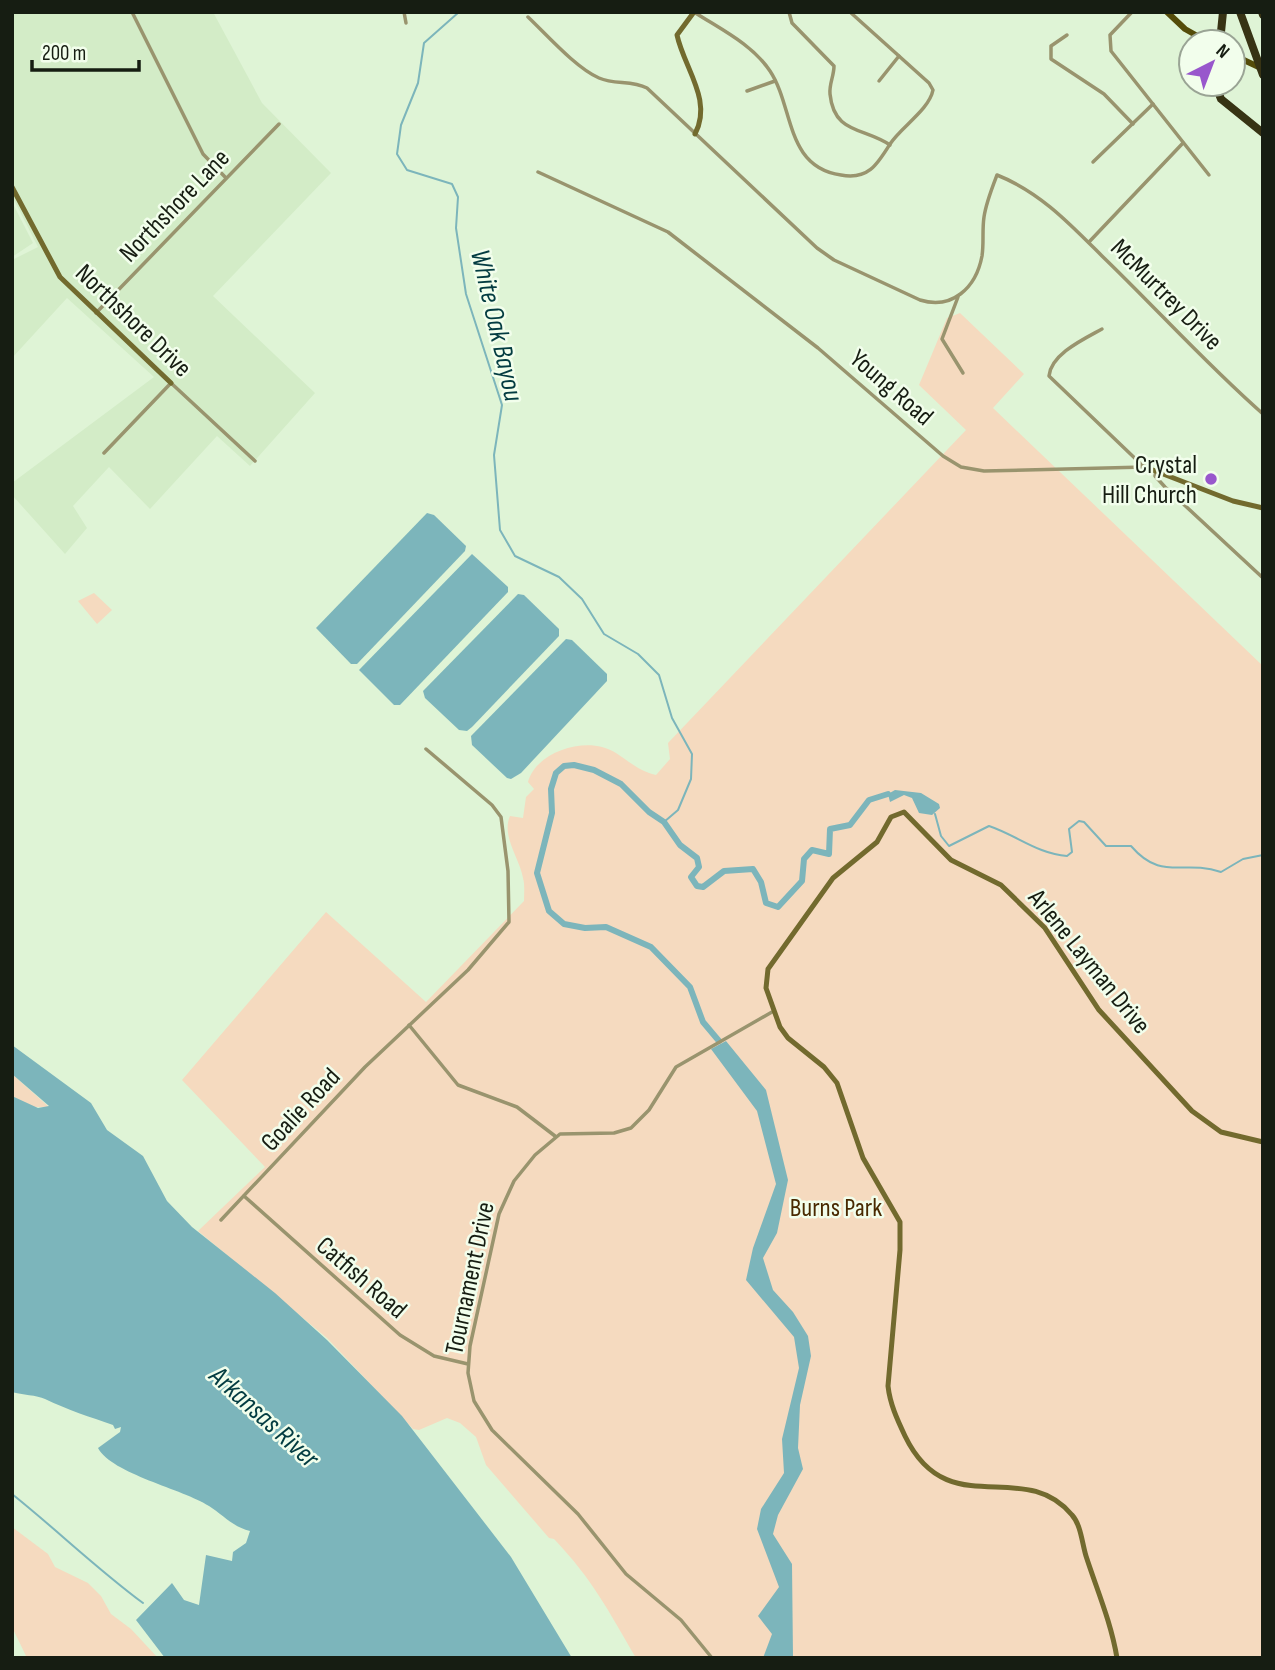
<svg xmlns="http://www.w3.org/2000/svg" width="1275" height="1670" viewBox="0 0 1275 1670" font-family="'Sofia Sans Condensed',sans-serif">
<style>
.built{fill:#d3ecc7}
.green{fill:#f5dabf}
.water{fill:#7cb5bb}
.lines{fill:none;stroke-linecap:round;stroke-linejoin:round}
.stream{stroke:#7cb5bb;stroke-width:2}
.river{stroke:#7cb5bb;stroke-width:6}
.street{stroke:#99946e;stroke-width:3.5}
.secondary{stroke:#726a2e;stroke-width:5}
.primary{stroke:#544c09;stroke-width:6}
.highway{stroke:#373314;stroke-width:8}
.poi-dot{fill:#9857cc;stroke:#f2feec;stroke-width:2.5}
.labels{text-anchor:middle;stroke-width:5;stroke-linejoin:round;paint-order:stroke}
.street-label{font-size:26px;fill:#161d12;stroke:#f2feec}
.poi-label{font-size:26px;fill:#161d12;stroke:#f2feec;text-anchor:end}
.park-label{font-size:26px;fill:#492900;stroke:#f2feec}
.water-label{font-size:28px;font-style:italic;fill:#033c41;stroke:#f2feec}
</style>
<rect width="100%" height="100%" fill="#dff4d6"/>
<g class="built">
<path d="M 12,12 L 213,12 L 262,103 L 331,173 L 213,296 L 315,393 L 250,466 L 217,436 L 150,509 L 109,467 L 73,506 L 87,528 L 65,554 L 12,495 L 12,483 L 154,377 L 67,298 L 12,358 L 12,260 L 38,247 L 12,196 Z"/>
<path d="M 12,202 L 33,243 L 12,257 Z"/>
</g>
<g class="green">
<path d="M 960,313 L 1024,374 L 993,408 L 1263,666 L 1263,1658 L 636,1658 C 608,1610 593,1580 554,1539 L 549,1538 L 486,1465 L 476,1437 L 460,1423 L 447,1418 L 419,1430 L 413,1429 L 327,1338 L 198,1231 L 265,1167 L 182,1080 L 326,912 L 426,1002 L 524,901 C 524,894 525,885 523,878 C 520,859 501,836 510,816 L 523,818 L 526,797 L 534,789 L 528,782 C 535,755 575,740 602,747 C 620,751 633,770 656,775 L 670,759 L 668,743 L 966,430 L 919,385 L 947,318 Z"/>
<path d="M 94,593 L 112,610 L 97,624 L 78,601 Z"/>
<path d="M 12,1074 L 49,1107 L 34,1107 L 12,1096 Z"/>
<path d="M 12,1527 L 48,1554 L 55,1567 L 88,1583 L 101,1596 L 111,1614 L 131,1629 L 158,1658 L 27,1658 L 12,1627 Z"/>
</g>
<g class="water">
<path d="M 427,513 L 434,515 L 466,546 L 465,551 L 357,664 L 351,664 L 316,628 Z"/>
<path d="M 472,554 L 508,587 L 508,592 L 400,705 L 394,705 L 359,670 Z"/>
<path d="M 518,594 L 524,595 L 559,629 L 559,636 L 472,727 L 467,731 L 459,730 L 425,698 L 423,691 Z"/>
<path d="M 566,639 L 572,640 L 607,674 L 607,681 L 521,773 L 511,779 L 507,778 L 472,745 L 471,736 Z"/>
<path d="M 895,790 L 921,793 L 939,804 L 940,808 L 932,815 L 919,813 L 912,798 L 904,795 L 890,802 L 888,794 Z"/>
<path d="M 726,1041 L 766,1090 L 788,1180 L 777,1233 L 763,1258 L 773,1290 L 793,1312 L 808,1336 L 811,1356 L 800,1405 L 798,1448 L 803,1469 L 778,1515 L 773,1534 L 792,1564 L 793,1658 L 763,1658 L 772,1634 L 758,1616 L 779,1587 L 757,1529 L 761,1509 L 784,1473 L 782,1439 L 799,1368 L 794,1337 L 746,1280 L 753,1248 L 776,1184 L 757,1111 L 711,1049 Z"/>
<path d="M 12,1045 L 91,1103 L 107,1130 L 143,1156 L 167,1201 L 192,1227 L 275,1293 L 327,1340 L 402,1416 L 511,1557 L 572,1658 L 165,1658 L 136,1620 L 172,1583 L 184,1600 L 199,1605 L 206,1555 L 232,1561 L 233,1552 L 246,1543 L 250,1531 C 233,1527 223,1515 209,1506 C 183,1489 112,1474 98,1448 L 120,1432 L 121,1427 L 115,1429 L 113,1425 C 90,1417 68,1410 45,1399 C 37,1395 22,1395 12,1392 L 12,1096 L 38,1108 L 49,1106 L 12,1074 Z"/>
</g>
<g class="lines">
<g class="stream">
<path d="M 459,12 L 424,43 L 418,83 L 401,125 L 397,154 L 407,170 L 452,184 L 458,197 L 456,228 L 466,294 L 502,405 L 494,455 L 500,530 L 515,556 L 559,577 L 582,599 L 604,634 L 638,654 L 659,675 L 672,718 L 692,754 L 691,779 L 678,810 L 664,822"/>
<path d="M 935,814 L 941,836 L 949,846 L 989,826 C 1016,835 1038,854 1067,856 L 1072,852 L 1069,829 L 1079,821 L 1084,822 L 1106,846 L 1131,846 C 1162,882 1182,859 1221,872 L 1243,859 L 1263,855"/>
<path d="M 12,1494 C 57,1530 97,1569 143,1603"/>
</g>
<path class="river" d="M 719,1041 L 703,1022 L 690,987 L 651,947 L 606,927 L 585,928 L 564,924 L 549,911 L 537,873 L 552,813 L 551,789 L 556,773 L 564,766 L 574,765 L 594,770 L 621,784 L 649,812 L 664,822 L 680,845 L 697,858 L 699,867 L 691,877 L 697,886 L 703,887 L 724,871 L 753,869 L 761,882 L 766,903 L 778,907 L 802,881 L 804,859 L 812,850 L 829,854 L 830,829 L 850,825 L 869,800 L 888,794"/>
<g class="street">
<path d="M 132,12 L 203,154 L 226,178"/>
<path d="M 404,12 L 406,23"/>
<path d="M 694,12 C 720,29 752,44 770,71 C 794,107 785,167 841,175 C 868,180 877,165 890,144 C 901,127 929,110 933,90 L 929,83 L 850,12"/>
<path d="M 789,12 L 792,23 L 834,66 C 834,76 829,84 830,94 C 834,134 863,127 890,145"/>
<path d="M 1132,12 L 1110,35 L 1111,51 L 1209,175"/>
<path d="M 528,17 C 547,35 576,68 599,78 C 615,85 631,80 647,88 L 817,248 L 834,260 L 920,300 C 952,310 976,288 982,256 C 984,243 982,230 984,217 C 986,203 992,188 997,175 C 1040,192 1070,224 1102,256 C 1156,308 1206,364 1263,414"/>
<path d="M 1067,35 L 1051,46 L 1051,59 L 1104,94 L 1133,124"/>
<path d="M 879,81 L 899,56"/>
<path d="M 747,91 L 775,81"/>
<path d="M 1093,162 L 1153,104"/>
<path d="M 538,172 L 668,232 L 818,348 L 943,456 L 961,467 L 984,471 L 1145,467"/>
<path d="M 1089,242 L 1183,143"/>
<path d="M 958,297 L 942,339 L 963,373"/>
<path d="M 96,313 L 279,124"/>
<path d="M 1102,329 C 1084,339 1051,354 1049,376 L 1143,466"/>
<path d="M 104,453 L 171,383 L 255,461"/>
<path d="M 1156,471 L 1155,476 L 1165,487 L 1263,578"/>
<path d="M 409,1025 L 458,1085 L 517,1107 L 555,1136"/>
<path d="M 244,1196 L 400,1335 L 434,1356 L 468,1364"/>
<path d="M 221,1220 L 365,1067 L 468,970 L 509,922 L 508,871 L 501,817 L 492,805 L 426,749"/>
<path d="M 712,1658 L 681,1620 L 626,1574 L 578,1514 L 492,1430 L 474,1401 L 468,1373 L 470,1346 L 499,1214 L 514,1181 L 535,1155 L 560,1134 L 614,1133 L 631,1128 L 649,1110 L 676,1067 L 772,1012"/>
</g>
<g class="secondary">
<path d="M 694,12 L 677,35 C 684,68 713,100 695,134"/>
<path d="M 12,187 L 60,277 L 171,383"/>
<path d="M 1145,467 L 1233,501 L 1263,508"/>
<path d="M 1117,1658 C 1111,1622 1097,1590 1086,1556 C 1082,1543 1081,1525 1072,1515 C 1023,1456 948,1525 905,1436 C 897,1419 890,1404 888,1386 L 900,1250 L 900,1222 L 863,1158 L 837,1083 L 824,1067 L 788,1038 L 780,1027 L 766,988 L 768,969 L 833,878 L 877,842 L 891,817 L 904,812 L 951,860 L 1001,885 L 1045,928 L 1099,1010 L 1192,1111 L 1221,1132 L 1263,1142"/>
</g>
<g class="primary">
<path d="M 1167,12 L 1185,29 L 1208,42"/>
<path d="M 1233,55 L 1263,69"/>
</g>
<g class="highway">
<path d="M 1240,12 L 1263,75"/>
<path d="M 1262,12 L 1263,15"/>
<path d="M 1220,42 L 1223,12"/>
<path d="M 1215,84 L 1221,99 L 1263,133"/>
</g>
</g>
<circle class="poi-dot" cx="1211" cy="479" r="7"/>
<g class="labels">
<g class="street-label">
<text transform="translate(174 205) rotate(-46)" y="9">Northshore Lane</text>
<text transform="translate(1167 294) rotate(45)" y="9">McMurtrey Drive</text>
<text transform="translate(134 320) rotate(44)" y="9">Northshore Drive</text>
<text transform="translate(892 387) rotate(41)" y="9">Young Road</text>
<text transform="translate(1090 961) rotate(51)" y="9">Arlene Layman Drive</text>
<text transform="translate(300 1109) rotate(-47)" y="9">Goalie Road</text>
<text transform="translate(362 1277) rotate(41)" y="9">Catfish Road</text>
<text transform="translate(469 1278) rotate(-78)" y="9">Tournament Drive</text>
</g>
<g class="poi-label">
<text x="1197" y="473">Crystal<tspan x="1197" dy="30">Hill Church</tspan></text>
</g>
<g class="park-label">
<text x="836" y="1216">Burns Park</text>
</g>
<g class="water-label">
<text transform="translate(498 325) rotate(77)" y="10">White Oak Bayou</text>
<text transform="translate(265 1416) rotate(42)" y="10">Arkansas River</text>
</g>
</g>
<rect width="1275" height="1670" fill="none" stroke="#161d12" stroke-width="28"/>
<g transform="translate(1212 63) rotate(42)"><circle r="33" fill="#f2feec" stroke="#9aa495" stroke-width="2"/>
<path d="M0-5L12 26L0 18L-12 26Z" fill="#9857cc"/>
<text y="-10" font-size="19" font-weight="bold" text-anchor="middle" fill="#161d12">N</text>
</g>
<path d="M32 60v10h107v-10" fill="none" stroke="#161d12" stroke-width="3.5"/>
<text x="42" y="60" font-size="21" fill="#161d12" stroke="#f2feec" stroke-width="5" paint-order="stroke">200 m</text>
</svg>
